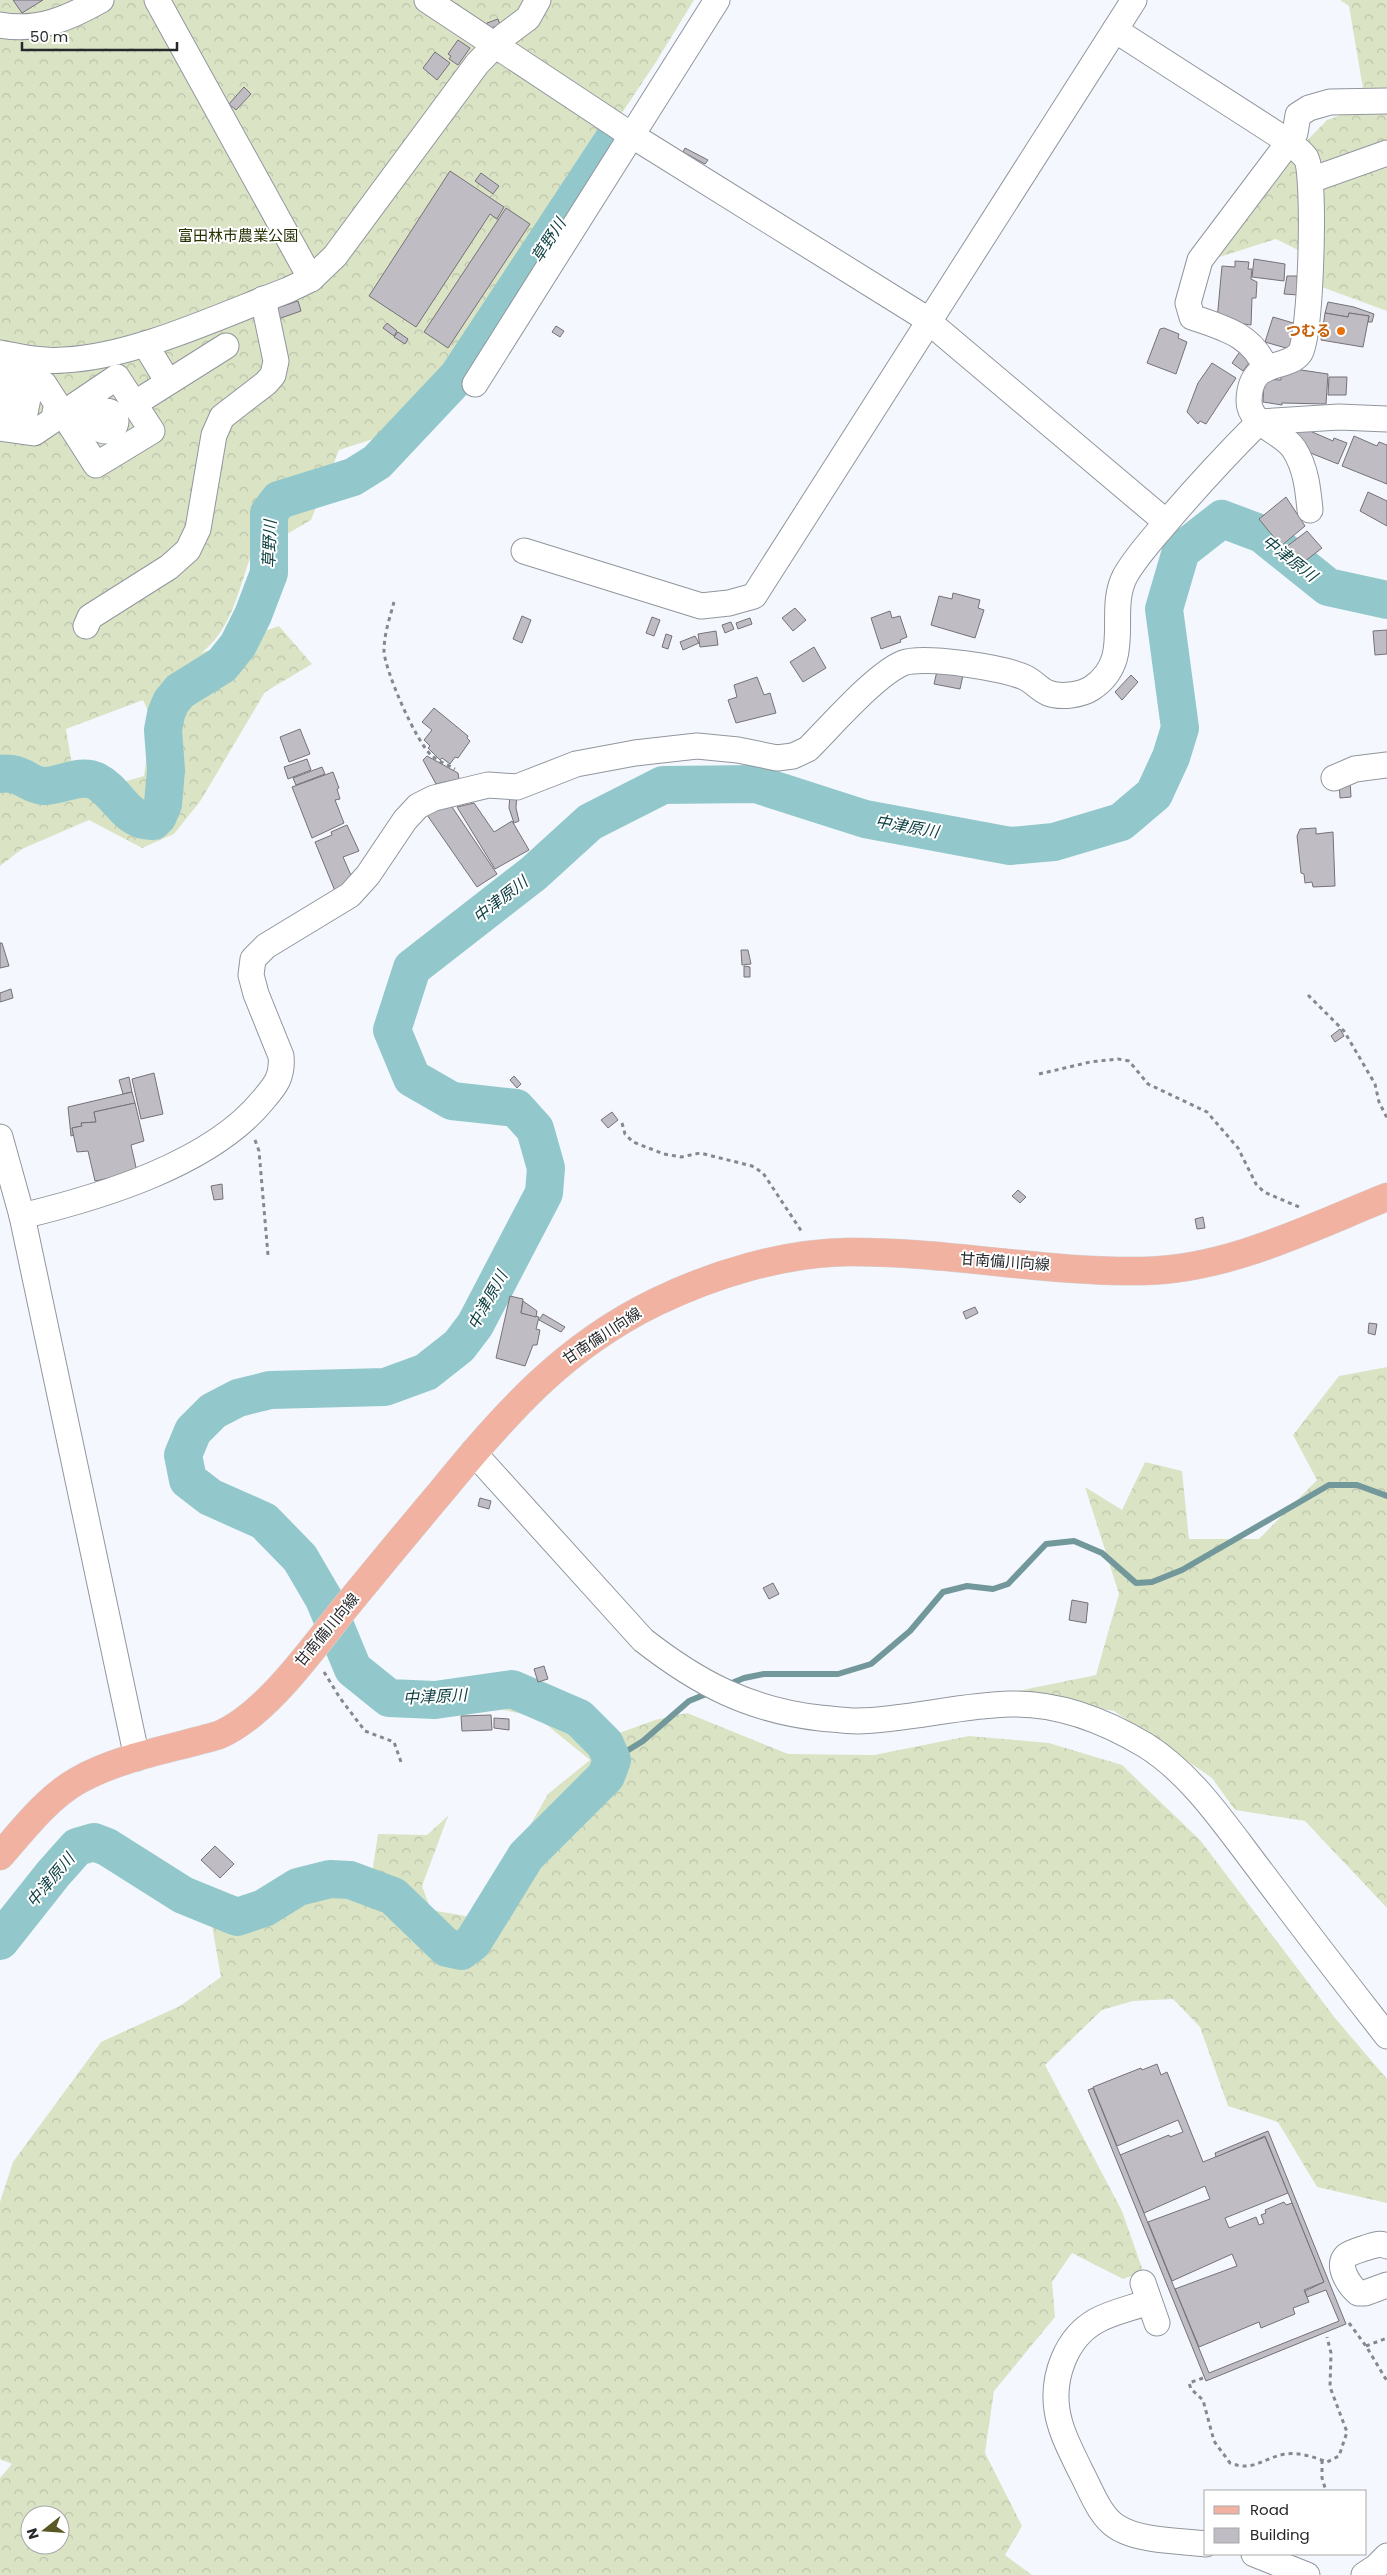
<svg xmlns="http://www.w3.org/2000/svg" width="1387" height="2575" viewBox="0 0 1387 2575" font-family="Poppins,'Noto Sans JP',sans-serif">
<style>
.forest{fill:url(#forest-crowns);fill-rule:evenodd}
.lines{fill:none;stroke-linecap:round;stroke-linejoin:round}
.stream{stroke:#72989b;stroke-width:6}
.river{stroke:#92c8cb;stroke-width:38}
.building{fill:#c0bcc4;stroke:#757178}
.minor-casing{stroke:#91969d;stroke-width:27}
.major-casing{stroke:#d4d4d5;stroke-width:29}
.path{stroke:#85888c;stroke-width:3;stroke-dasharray:4 4;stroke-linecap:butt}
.minor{stroke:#fff;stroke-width:25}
.major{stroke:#f2b2a1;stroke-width:28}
.food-dot{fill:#e8710a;stroke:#fff;stroke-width:2}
.labels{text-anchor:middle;stroke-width:4;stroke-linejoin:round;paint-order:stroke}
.park-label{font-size:15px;fill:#273203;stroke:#fff}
.food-label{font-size:15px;font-weight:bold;fill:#c56008;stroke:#fff;text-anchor:end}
.street-label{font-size:15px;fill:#26282b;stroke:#fff}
.water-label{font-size:16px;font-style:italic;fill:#0f4144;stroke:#fff}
</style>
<defs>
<pattern id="forest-crowns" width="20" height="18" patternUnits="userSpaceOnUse" patternTransform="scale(1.25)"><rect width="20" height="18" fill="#dae4c5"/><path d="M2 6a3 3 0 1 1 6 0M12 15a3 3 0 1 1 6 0" fill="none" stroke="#bbc4a9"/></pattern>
</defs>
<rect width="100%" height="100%" fill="#f4f8fe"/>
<g class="forest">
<path d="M 0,0 L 694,0 L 656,62 L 533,246 L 455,372 L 398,431 L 339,450 L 311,520 L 251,555 C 239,589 231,631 201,653 L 279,626 L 312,664 L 265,692 L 201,800 L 174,834 L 142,848 L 89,820 L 22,849 L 0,866 ZM 143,700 L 152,720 L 144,776 L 113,785 L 72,765 L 66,729 Z"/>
<path d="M 1340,0 L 1387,0 L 1387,311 L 1319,286 L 1298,250 L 1276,239 L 1207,261 L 1263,185 L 1327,120 L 1366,106 L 1349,6 Z"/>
<path d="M 1387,1367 L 1387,1908 L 1305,1821 L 1235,1810 L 1212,1778 L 1114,1711 L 1008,1693 L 1096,1675 L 1119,1594 L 1085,1487 L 1122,1510 L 1145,1462 L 1182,1471 L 1189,1539 L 1259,1539 L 1317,1480 L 1293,1435 L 1339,1376 Z"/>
<path d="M 509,1700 L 554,1714 L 600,1740 L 655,1720 L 687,1713 L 788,1754 L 874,1755 L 969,1736 L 1049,1743 L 1122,1765 L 1200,1840 L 1335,2018 L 1387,2079 L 1387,2203 L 1317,2187 L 1278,2122 L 1228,2106 L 1200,2027 L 1173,1999 L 1133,2001 L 1102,2010 L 1045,2065 L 1122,2211 L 1143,2271 L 1123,2279 L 1072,2253 L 1052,2282 L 1055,2317 L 994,2391 L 985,2453 L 1022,2526 L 1005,2555 L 1032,2575 L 0,2575 L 0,2478 L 12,2464 L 0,2459 L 0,2202 L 13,2162 L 101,2042 L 180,2006 L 221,1977 L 211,1920 L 305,1888 L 369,1893 L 378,1834 L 427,1835 L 448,1816 L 422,1886 L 431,1910 L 477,1918 L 548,1794 L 590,1760 L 537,1717 L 499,1709 ZM 30,2515 L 60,2515 L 60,2545 L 30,2545 Z"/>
</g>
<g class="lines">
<g class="stream">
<path d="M 727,1685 L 744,1678 L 764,1674 L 838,1674 L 871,1664 L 910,1631 L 943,1592 L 967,1586 L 993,1589 L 1008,1584 L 1046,1544 L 1074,1541 L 1102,1553 L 1136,1583 L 1152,1582 L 1182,1570 L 1329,1485 L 1357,1485 L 1387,1496"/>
<path d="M 612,1760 L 643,1741 L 689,1701 L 711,1692"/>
</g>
<g class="river">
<path d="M 0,774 C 22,771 28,785 43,786 C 60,787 79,773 96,781 C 118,792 125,822 153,821 L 158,816 L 163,804 L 166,770 L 163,730 L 166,714 L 171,702 L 180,691 L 222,665 L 238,645 L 253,615 L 269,573 L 269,513 L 279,500 L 353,477 L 377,462 L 458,376 L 612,142"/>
<path d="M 0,1941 L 53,1874 L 77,1847 L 94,1842 L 107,1847 L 183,1895 L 237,1917 L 264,1908 L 298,1887 L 330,1879 L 350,1880 L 393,1896 L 447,1948 L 461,1951 L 473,1942 L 526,1856 L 606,1776 L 612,1760 L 605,1744 L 579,1718 L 512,1689 L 435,1700 L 389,1698 L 353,1669 L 324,1599 L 300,1558 L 264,1521 L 210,1497 L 188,1480 L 183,1455 L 193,1431 L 213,1411 L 238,1398 L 270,1390 L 385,1387 L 426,1372 L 459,1346 L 475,1325 L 544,1193 L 546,1168 L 535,1129 L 516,1108 L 452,1101 L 412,1078 L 392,1030 L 412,968 L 534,873 L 590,822 L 663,785 L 756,784 L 865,819 L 1010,846 L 1054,842 L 1121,822 L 1154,794 L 1171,757 L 1180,728 L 1164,609 L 1181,551 L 1222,519 L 1262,534 L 1328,587 L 1387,600"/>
</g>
</g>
<g class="building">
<path d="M 13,0 L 43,0 L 22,13 Z"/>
<path d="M 498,19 L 500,25 L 488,29 L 487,23 Z"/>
<path d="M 458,40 L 470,48 L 458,65 L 449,59 L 451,56 L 448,54 Z"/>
<path d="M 435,52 L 450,63 L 437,80 L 423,68 Z"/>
<path d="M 244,87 L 251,94 L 236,110 L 229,104 Z"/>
<path d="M 685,148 L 708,160 L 705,164 L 683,152 Z"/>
<path d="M 450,171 L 504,207 L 497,219 L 490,214 L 416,327 L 369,296 Z"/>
<path d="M 481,173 L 499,186 L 493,194 L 475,181 Z"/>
<path d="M 506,208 L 530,224 L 448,348 L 424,332 Z"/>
<path d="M 1254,259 L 1285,264 L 1284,281 L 1252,277 Z"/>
<path d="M 1235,261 L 1249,262 L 1248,269 L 1252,269 L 1251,279 L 1257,282 L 1256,298 L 1252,298 L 1251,325 L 1217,320 L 1222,266 L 1235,267 Z"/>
<path d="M 1287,276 L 1297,276 L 1298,295 L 1284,294 Z"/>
<path d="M 298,301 L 301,311 L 278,319 L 274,309 Z"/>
<path d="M 1328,302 L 1354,307 L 1374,314 L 1372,322 L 1368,322 L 1369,316 L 1349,313 L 1348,317 L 1325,313 Z"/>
<path d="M 1325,313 L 1348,317 L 1349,313 L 1369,316 L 1363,347 L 1321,340 Z"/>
<path d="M 1273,317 L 1300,325 L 1293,350 L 1265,342 Z"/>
<path d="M 387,323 L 397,331 L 394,336 L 383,328 Z"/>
<path d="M 556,326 L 564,331 L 560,337 L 552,332 Z"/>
<path d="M 1164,328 L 1179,334 L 1178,338 L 1187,342 L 1176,374 L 1147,363 L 1160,329 Z"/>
<path d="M 398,332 L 408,339 L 405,344 L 394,337 Z"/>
<path d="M 1241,350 L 1252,359 L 1243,371 L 1232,363 Z"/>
<path d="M 1212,363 L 1236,378 L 1206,424 L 1200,421 L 1198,424 L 1187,412 L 1198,383 Z"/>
<path d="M 1281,367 L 1328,374 L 1326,404 L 1282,403 L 1282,405 L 1263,402 L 1264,379 L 1281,380 Z"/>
<path d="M 1329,377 L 1347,377 L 1346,395 L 1328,395 Z"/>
<path d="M 1293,431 L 1310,431 L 1333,441 L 1334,438 L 1347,443 L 1338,464 L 1303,450 Z"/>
<path d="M 1354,436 L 1377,446 L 1379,442 L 1387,445 L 1387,484 L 1342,466 Z"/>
<path d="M 1368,492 L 1387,501 L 1387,526 L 1360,511 Z"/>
<path d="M 1286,497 L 1305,526 L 1281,546 L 1259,519 Z"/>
<path d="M 1307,531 L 1322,548 L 1300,565 L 1286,547 Z"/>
<path d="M 953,593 L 980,600 L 978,608 L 984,610 L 975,638 L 931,625 L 939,596 L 952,599 Z"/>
<path d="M 795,608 L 806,620 L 793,631 L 782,618 Z"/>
<path d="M 890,611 L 892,618 L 900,616 L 907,637 L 900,640 L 901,642 L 881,649 L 871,618 Z"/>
<path d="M 522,616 L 531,620 L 522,643 L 513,639 Z"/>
<path d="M 652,617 L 660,620 L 654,636 L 646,633 Z"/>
<path d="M 750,618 L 752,624 L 738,629 L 736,623 Z"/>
<path d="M 731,622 L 734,629 L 725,633 L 722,625 Z"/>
<path d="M 1387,630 L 1387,654 L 1375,655 L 1373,631 Z"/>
<path d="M 716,631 L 718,645 L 700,647 L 698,634 Z"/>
<path d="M 666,634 L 672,636 L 668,649 L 662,647 Z"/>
<path d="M 695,636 L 699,643 L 683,650 L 680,642 Z"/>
<path d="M 814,647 L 826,668 L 803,682 L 790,662 Z"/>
<path d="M 937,671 L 963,675 L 960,689 L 934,684 Z"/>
<path d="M 1131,675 L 1138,682 L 1122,700 L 1115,692 Z"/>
<path d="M 757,677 L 764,695 L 770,693 L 776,713 L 736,723 L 728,700 L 737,697 L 734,685 Z"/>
<path d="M 434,708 L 468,736 L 467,738 L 470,741 L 458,758 L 455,757 L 450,764 L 442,758 L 440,760 L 428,748 L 430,746 L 424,740 L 432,730 L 422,722 Z"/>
<path d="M 300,729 L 310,754 L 289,762 L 280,737 Z"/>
<path d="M 427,756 L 458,773 L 459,779 L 436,784 L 423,760 Z"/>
<path d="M 307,759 L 311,770 L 288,779 L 284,767 Z"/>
<path d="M 322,767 L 325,774 L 296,785 L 293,778 Z"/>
<path d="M 333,772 L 339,788 L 337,789 L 340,799 L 335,800 L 344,823 L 312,838 L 292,787 Z"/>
<path d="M 1350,780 L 1351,797 L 1340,798 L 1339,781 Z"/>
<path d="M 510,793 L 517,793 L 516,808 L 519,821 L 514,823 L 509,808 Z"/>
<path d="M 448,801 L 497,874 L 477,887 L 425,812 Z"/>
<path d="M 474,803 L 494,832 L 512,821 L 529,850 L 495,869 L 457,807 Z"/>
<path d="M 347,825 L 359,851 L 343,857 L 354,882 L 335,891 L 315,842 L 332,835 L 331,832 Z"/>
<path d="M 1316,828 L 1316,834 L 1333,832 L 1335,886 L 1313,887 L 1312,882 L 1305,883 L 1304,874 L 1301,873 L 1297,836 L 1300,829 Z"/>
<path d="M 0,943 L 2,943 L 9,966 L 0,968 Z"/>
<path d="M 741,950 L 748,950 L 751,964 L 742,965 Z"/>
<path d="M 744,966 L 750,967 L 750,977 L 744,977 Z"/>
<path d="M 11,989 L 13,998 L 0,1002 L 0,993 Z"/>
<path d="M 1340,1029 L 1344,1036 L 1335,1042 L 1331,1036 Z"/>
<path d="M 154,1073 L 163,1114 L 141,1119 L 132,1079 Z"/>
<path d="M 514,1076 L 521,1084 L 517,1088 L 510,1080 Z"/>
<path d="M 129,1077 L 132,1092 L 123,1094 L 119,1080 Z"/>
<path d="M 132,1092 L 135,1103 L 94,1112 L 96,1122 L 81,1123 L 82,1126 L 72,1128 L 74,1135 L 71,1136 L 68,1107 Z"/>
<path d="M 135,1103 L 144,1141 L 131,1145 L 137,1172 L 95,1181 L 88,1151 L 77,1152 L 72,1128 L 82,1126 L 81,1123 L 96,1122 L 94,1112 Z"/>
<path d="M 612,1112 L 618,1120 L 608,1128 L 601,1120 Z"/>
<path d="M 222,1184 L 223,1199 L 214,1200 L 211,1186 Z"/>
<path d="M 1018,1190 L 1026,1197 L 1020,1203 L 1012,1196 Z"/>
<path d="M 1203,1217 L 1205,1228 L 1197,1229 L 1195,1219 Z"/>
<path d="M 510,1296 L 523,1299 L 521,1313 L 539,1317 L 536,1329 L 540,1330 L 537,1345 L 533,1345 L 525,1366 L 496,1358 Z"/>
<path d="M 523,1301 L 537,1311 L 536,1317 L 521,1313 Z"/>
<path d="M 975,1307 L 978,1313 L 966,1319 L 963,1312 Z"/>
<path d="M 543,1314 L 565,1327 L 561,1332 L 539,1320 Z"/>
<path d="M 1369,1323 L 1377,1324 L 1375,1335 L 1368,1333 Z"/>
<path d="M 480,1498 L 491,1501 L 489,1509 L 478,1506 Z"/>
<path d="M 773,1583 L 779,1594 L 769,1599 L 763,1588 Z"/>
<path d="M 1072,1600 L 1088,1603 L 1086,1623 L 1069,1620 Z"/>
<path d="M 544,1666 L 548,1679 L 538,1682 L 534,1669 Z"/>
<path d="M 491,1715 L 492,1730 L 462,1731 L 461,1716 Z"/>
<path d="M 494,1718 L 509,1719 L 509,1730 L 494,1728 Z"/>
<path d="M 215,1846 L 234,1864 L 220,1878 L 201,1860 Z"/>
<path d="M 1157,2064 L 1161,2075 L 1167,2072 L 1203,2162 L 1265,2137 L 1288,2193 L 1225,2218 L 1229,2228 L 1256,2217 L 1259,2225 L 1264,2223 L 1261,2215 L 1266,2213 L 1265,2210 L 1284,2202 L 1286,2205 L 1292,2203 L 1324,2282 L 1304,2290 L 1309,2302 L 1293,2308 L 1295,2314 L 1261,2328 L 1259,2322 L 1199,2347 L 1175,2289 L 1237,2266 L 1232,2254 L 1172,2281 L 1148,2222 L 1210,2199 L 1205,2186 L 1144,2213 L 1120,2155 L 1169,2135 L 1170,2137 L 1183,2132 L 1178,2120 L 1117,2146 L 1093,2087 L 1141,2068 L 1142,2070 Z"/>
<path d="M 1093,2088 L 1209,2373 L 1339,2321 L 1326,2290 L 1307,2297 L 1305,2291 L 1324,2282 L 1265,2136 L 1216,2157 L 1215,2153 L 1268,2131 L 1346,2324 L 1206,2381 L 1088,2090 Z"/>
</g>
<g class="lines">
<defs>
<g id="minor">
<path d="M 157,0 L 311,279"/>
<path d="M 427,0 L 628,133 L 922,316 L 1166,522"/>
<path d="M 0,25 C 38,32 69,18 101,0"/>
<path d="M 1115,30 L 1289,142 C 1294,147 1302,152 1306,158 C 1316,175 1311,338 1300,353 C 1286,372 1250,356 1249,401 C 1249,425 1282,431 1294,449 C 1306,468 1308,489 1310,510"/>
<path d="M 1311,180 L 1387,153"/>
<path d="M 145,344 L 168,382"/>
<path d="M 0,353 C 21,357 42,362 64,360 C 134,357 222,315 288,290 L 311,279 L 335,256 L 477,64 L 504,36 L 528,18 L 538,0"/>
<path d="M 1266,369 C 1253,335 1224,328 1192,317 L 1188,303 L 1200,260 L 1289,142 L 1295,133 L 1298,115 L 1309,108 L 1330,102 L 1387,101"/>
<path d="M 0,374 L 44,384 L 96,465 L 152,431 L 117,377 L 34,433 L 0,428"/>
<path d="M 475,384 L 717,0"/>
<path d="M 134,404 L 226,346"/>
<circle cx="106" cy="421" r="10"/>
<path d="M 0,411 L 4,388 L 29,393 L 24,418 L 0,413"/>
<path d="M 55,412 L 97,419"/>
<path d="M 524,551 L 701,606 L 729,603 L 754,596 L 1134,0"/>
<path d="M 86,626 L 90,617 L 169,567 L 188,550 L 198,529 L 214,435 L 222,417 L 266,383 L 273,375 L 276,361 L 263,299"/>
<path d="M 1334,778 L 1355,769 L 1387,765"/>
<path d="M 0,1137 L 22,1216 L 137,1758"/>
<path d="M 22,1216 C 101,1197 211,1164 263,1100 C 276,1085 283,1076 281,1056 L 256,994 L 251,975 L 253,959 L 266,946 L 350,895 L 368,875 L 405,820 L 418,806 L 434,798 L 488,785 L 517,787 L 576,764 L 635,753 L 697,746 L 738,750 L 777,758 L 793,756 L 808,749 C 831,726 876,674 903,663 C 923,655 1006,668 1026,678 C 1034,682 1040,690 1048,693 C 1061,698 1081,695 1092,688 C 1135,659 1106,613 1125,576 C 1134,560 1147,545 1159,531 C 1191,493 1224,457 1259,422 L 1339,417 L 1387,419"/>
<path d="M 473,1452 L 643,1640 C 698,1683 749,1710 820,1718 C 832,1719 845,1721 857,1721 C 909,1720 959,1705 1011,1704 C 1059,1703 1105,1721 1145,1745 C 1192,1774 1226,1826 1259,1869 C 1301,1925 1344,1981 1387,2036"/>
<path d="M 1387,2246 C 1379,2242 1372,2246 1365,2248 C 1359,2250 1351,2252 1346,2256 C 1336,2266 1349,2285 1358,2293 L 1365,2293 L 1387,2285"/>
<path d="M 1143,2283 L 1157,2323"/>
<path d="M 1149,2302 C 1132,2308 1112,2312 1096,2321 C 1066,2338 1052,2377 1057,2410 C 1060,2431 1071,2451 1080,2470 C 1090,2488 1099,2516 1117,2527 C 1138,2541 1180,2541 1206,2544"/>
<path d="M 1254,2554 L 1307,2575"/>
<path d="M 1364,2575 L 1376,2567 L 1387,2556"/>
</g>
<path id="major" d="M 0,1856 C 23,1830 46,1799 77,1781 C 119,1757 172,1749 219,1735 C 266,1715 312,1649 344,1609 C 376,1570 408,1531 441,1492 C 505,1414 563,1347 656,1302 C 714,1274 783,1253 848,1252 C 947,1251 1045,1273 1144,1271 C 1230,1269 1309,1228 1387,1197"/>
</defs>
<use href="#minor" class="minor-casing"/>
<use href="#major" class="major-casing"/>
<g class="path">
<path d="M 394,602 C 390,617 384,634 384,651 C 385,671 416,742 432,756 C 438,761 448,765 455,769"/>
<path d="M 1308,995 L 1344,1031 L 1375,1084 L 1379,1102 L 1387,1118"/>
<path d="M 1039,1074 L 1090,1062 L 1118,1059 L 1129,1061 L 1148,1084 L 1207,1112 L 1238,1148 L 1256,1184 L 1264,1192 L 1299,1207"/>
<path d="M 622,1123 L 625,1134 L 633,1142 L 664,1154 L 681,1157 L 700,1153 L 752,1166 L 763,1173 L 802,1232"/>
<path d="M 255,1140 L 259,1151 L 268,1255"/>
<path d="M 324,1672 L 340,1698 L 365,1731 L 394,1742 L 401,1762"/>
<path d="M 1349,2323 L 1366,2346 L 1387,2381"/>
<path d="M 1366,2346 L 1387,2338"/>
<path d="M 1203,2378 L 1189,2383 L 1191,2389 L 1203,2400 L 1214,2441 L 1230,2463 C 1254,2472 1263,2458 1285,2454 C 1299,2452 1314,2457 1327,2462 L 1339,2456 L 1347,2432 L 1330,2387 L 1331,2353 L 1327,2337"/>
<path d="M 1322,2460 L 1322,2478 L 1326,2491"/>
</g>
<use href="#minor" class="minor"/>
<use href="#major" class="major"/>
</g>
<circle class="food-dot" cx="1341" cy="331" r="5"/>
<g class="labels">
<g class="park-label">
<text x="238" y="241">富田林市農業公園</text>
</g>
<g class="food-label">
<text x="1331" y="336">つむる</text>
</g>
<g class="street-label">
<text transform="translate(1005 1262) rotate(4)" y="5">甘南備川向線</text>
<text transform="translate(602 1336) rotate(-33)" y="5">甘南備川向線</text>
<text transform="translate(327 1630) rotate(-50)" y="5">甘南備川向線</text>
</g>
<g class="water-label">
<text transform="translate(548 240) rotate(-57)" y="6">草野川</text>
<text transform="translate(269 544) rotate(-88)" y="6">草野川</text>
<text transform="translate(1290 558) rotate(38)" y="6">中津原川</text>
<text transform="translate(907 826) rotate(10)" y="6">中津原川</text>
<text transform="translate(500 899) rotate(-38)" y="6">中津原川</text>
<text transform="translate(487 1300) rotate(-61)" y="6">中津原川</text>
<text transform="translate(435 1696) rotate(-3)" y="6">中津原川</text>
<text transform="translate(50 1880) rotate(-50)" y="6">中津原川</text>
</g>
</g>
<rect x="1204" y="2490" width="162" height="65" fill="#ffffff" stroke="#a8a9aa"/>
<rect x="1214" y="2506" width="25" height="8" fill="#f2b2a1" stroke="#a8a9aa"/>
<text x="1250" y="2515" font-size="15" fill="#26282b">Road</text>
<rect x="1214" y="2528" width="25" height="15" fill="#c0bcc4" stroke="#a8a9aa"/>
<text x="1250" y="2540" font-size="15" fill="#26282b">Building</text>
<g transform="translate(45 2530) rotate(253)"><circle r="24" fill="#ffffff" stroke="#a8a9aa"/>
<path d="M0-4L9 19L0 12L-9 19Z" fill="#5a5825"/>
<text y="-8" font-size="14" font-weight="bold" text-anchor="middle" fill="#26282b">N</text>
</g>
<path d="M22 42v8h155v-8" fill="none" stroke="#26282b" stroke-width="2.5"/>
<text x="30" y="42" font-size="15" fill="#26282b" stroke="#ffffff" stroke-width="4" paint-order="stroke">50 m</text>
</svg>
